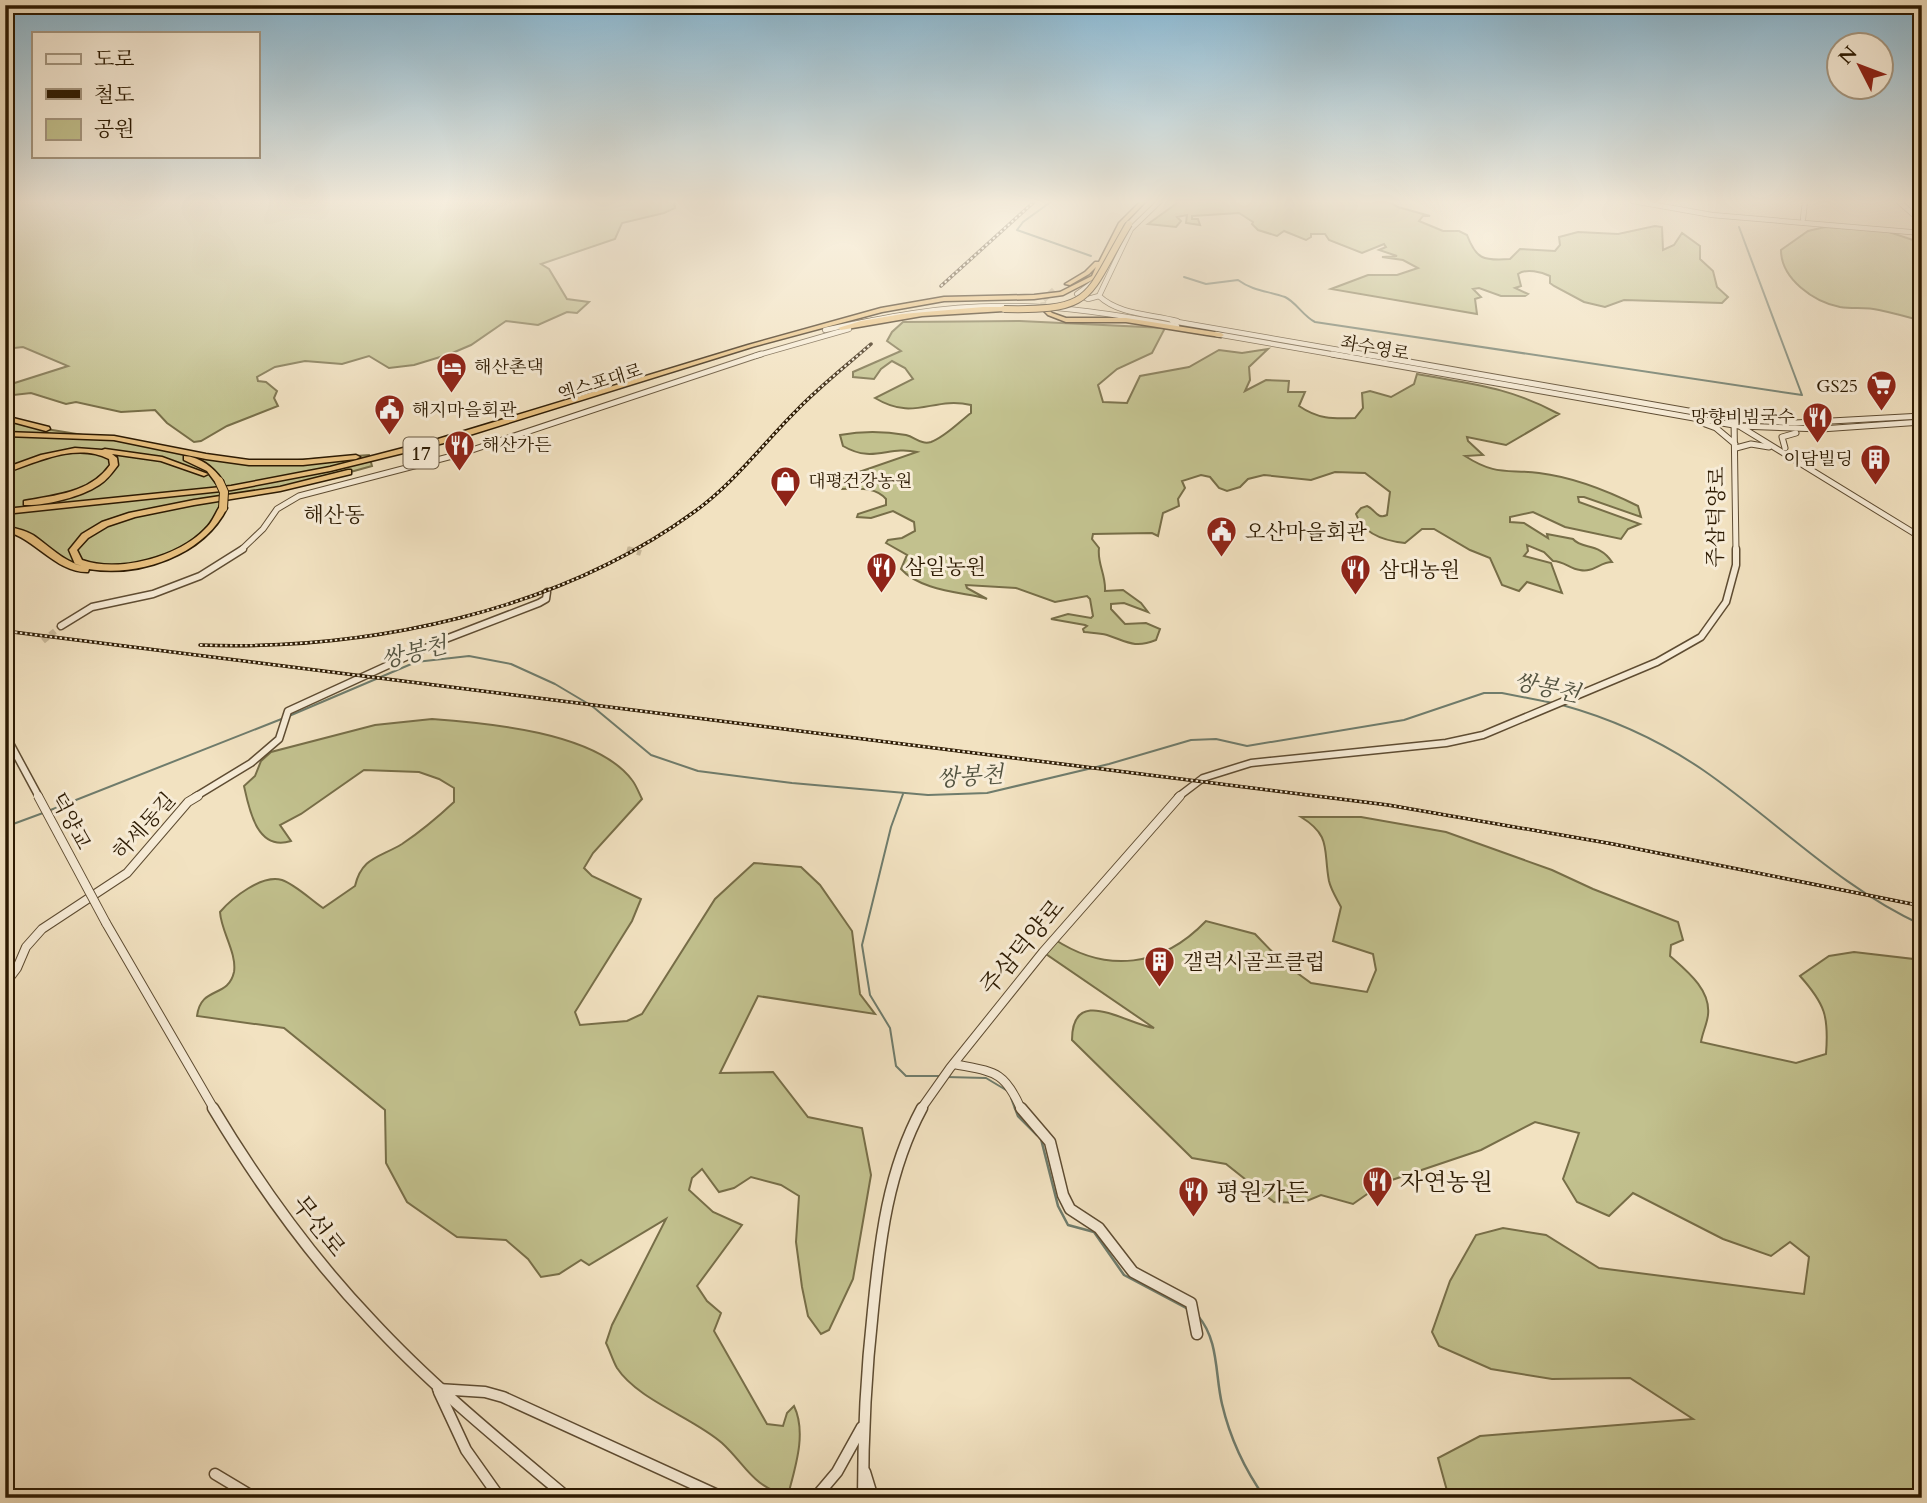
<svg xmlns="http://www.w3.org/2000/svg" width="1927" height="1503" viewBox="0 0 1927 1503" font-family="Cardo,'Noto Serif KR',serif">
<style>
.green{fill:#c2c18e;stroke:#776e48;stroke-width:2}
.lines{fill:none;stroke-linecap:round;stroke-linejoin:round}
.stream-far1{stroke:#6f7c6c;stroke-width:2}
.stream{stroke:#6f7c6c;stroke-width:2.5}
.minor-tunnel-far1{stroke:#caba9b;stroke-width:5;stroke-dasharray:5 2.5;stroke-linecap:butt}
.minor-tunnel{stroke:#caba9b;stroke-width:6;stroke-dasharray:6 3.5;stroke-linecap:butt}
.highway-tunnel{stroke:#caba9b;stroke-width:6;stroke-dasharray:6 2.5;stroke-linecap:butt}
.minor-far4-casing{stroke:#5e4c32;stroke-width:6}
.minor-far3-casing{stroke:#5e4c32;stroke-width:7}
.minor-far2-casing{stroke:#5e4c32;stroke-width:9}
.minor-far1-casing{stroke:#5e4c32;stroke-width:10}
.minor-casing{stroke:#5e4c32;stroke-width:13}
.highway-casing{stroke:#2c1a02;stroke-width:3}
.minor-far4{stroke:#f7ecd7;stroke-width:4.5}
.minor-far3{stroke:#f7ecd7;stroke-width:5}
.minor-far2{stroke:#f7ecd7;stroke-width:6}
.minor-far1{stroke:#f7ecd7;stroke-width:8}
.minor{stroke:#f7ecd7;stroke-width:10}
.highway{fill:#e9c180;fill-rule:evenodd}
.rail-casing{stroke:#2c1a02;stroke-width:3.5}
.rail{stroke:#f7ecd7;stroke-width:2;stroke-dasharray:2.5;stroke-linecap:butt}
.minor-bridge-far1-casing{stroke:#5e4c32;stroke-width:9;stroke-linecap:butt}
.minor-bridge-casing{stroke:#5e4c32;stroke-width:10;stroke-linecap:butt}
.highway-bridge-far1-casing{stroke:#2c1a02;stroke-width:8;stroke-linecap:butt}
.highway-bridge-casing{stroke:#2c1a02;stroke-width:10;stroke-linecap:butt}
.minor-bridge-far1{stroke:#f7ecd7;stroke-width:6}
.minor-bridge{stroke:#f7ecd7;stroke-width:8}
.highway-bridge-far1{stroke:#e9c180;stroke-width:6}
.highway-bridge{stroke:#e9c180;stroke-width:8}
.labels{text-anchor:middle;stroke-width:6;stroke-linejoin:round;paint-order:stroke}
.far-street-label{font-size:18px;fill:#2c1a02;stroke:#f7ecd7}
.far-poi-label{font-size:18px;fill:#2c1a02;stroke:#f7ecd7;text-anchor:start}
.shield{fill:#f7ecd7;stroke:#695942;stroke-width:2}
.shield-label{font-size:19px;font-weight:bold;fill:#2c1a02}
.far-quarter-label{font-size:21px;fill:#2c1a02;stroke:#f7ecd7}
.street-label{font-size:21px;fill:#2c1a02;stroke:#f7ecd7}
.poi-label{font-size:21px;fill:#2c1a02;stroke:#f7ecd7;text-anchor:start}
.water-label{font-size:23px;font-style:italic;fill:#535340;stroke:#f7ecd7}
.near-street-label{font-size:24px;fill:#2c1a02;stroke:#f7ecd7}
.near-poi-label{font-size:24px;fill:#2c1a02;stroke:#f7ecd7;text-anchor:start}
</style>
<rect width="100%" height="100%" fill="#f2e2c1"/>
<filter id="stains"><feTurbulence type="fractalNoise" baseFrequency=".00286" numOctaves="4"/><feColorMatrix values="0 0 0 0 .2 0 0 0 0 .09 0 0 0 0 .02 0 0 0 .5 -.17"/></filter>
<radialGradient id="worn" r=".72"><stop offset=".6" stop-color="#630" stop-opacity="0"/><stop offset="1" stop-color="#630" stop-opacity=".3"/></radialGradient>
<g class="green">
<path d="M 5,201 L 674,201 L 675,208 L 664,213 L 622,223 L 615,239 L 541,264 L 549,269 L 567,299 L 589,302 L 577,313 L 567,312 L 538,325 L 506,321 L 471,345 L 450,354 L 414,365 L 389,368 L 369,356 L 342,364 L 305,361 L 275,367 L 257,377 L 258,381 L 266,382 L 277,391 L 274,398 L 278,406 L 227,426 L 201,441 L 194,442 L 167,423 L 155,410 L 121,412 L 76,402 L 66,404 L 31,393 L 5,396 L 5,386 L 68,366 L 23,347 L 5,349 Z"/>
<path d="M 1180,201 L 1388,201 L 1398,207 L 1430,216 L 1423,216 L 1419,221 L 1443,231 L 1459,231 L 1467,235 C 1476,259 1483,261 1510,259 L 1520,249 L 1555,251 L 1560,245 L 1559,237 L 1578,232 L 1618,234 L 1655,226 L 1662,227 L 1663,250 L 1674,245 L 1682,233 L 1700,246 L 1700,259 L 1713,271 L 1717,287 L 1728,297 L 1722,303 L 1624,300 L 1605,307 L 1584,302 L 1554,286 L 1550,283 L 1550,276 C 1542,272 1526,268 1518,274 L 1521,286 L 1515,288 L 1528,294 L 1525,296 L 1501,296 L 1479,288 L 1473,289 L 1481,297 L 1475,299 L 1477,314 L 1331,289 L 1368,275 L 1397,275 L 1418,268 L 1403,260 L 1382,257 L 1397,256 L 1379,250 L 1386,247 L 1384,244 L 1362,253 L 1329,240 L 1325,234 L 1311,234 L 1311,237 L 1306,240 L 1284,231 L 1277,236 L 1258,230 L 1252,224 L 1253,222 L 1239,213 L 1192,216 L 1192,219 L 1198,219 L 1200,225 L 1186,223 L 1187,215 L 1177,217 L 1181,221 L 1176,227 L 1148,224 Z"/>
<path d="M 1825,227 L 1886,231 L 1922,243 L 1922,321 C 1908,317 1893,313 1879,310 C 1866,307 1853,309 1840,307 C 1814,302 1781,279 1781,250 L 1808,231 Z"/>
<path d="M 1020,321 L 1165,328 L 1152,353 L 1117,369 L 1098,385 L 1103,402 L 1127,403 L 1140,376 L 1189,367 L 1219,350 L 1242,353 L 1268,349 L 1249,367 L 1250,380 L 1245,391 L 1266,380 L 1289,381 L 1288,392 L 1305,392 L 1299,406 C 1318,419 1332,419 1355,418 L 1363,408 L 1362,393 L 1370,391 L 1391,397 L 1414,384 L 1417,374 C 1470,384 1510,387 1559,414 L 1506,445 L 1467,437 L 1468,441 L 1483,455 L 1465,456 C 1496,476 1507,469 1539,473 C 1572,477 1608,491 1638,506 L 1641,517 L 1584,497 L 1578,497 L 1579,502 L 1640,524 L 1628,529 L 1621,539 L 1565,527 L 1533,512 L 1510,517 L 1510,522 L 1524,523 L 1548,538 L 1547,534 L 1573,539 C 1582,550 1599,542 1612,562 C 1600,562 1593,573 1580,570 C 1570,569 1564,561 1553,561 L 1544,552 L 1527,545 L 1528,551 L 1524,556 L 1551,563 L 1562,593 L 1527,582 L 1519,591 L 1502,585 L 1490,558 L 1470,550 L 1434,529 L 1422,529 L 1405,543 C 1386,541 1363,534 1356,514 L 1361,508 L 1367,506 C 1375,509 1377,520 1387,515 L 1390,492 L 1365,473 L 1335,472 L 1311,480 L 1264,475 L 1248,479 L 1240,487 L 1227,491 L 1219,488 L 1210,477 L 1201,475 L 1182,481 L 1185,488 L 1178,499 L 1179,506 L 1163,513 L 1158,536 L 1152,533 L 1093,534 L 1092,539 L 1099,548 C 1097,564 1106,574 1105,591 L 1123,590 L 1141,603 L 1148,612 L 1124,603 L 1111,604 L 1111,609 L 1125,624 L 1146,623 L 1160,629 L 1156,640 C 1134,649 1126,641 1107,635 C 1099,633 1092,633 1084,632 L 1083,629 L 1087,626 L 1085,625 L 1051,619 L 1068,614 L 1091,618 L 1093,616 L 1090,599 L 1087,596 L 1055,602 L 1016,588 L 966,585 L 967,588 L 987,599 L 984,598 C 959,592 920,590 901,569 L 907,555 L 886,543 L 888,540 L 902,538 L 915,531 L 914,522 L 893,511 L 871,518 L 857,517 L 858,514 L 886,505 L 886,499 C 875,486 858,489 842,489 L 833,481 L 917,452 C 888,445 874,464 843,446 L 840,435 C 861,431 884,431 906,435 C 915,437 921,445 931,442 C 945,437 959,422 971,413 L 971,405 C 932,396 915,422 875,398 L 913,379 L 905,368 L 892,361 L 881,369 L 874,379 L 853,377 L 853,372 L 901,351 L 887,341 L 892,332 L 903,322 Z"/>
<path d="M 5,418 L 34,427 L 254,463 L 369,455 L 372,466 L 300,486 L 224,499 L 210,529 L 175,553 L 124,570 L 83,570 L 5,528 Z"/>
<path d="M 432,719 C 487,723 596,732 632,780 C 636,785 639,793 642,799 L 593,853 L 584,868 L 592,876 L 641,899 L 632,921 L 575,1012 L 580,1025 L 627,1021 L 642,1014 L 715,899 L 754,863 L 801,867 L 820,885 L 852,931 L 860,994 L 875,1014 L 758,996 L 720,1073 L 773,1072 L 808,1117 L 862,1128 L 871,1175 L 853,1279 L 829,1330 L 821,1334 L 808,1316 L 802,1287 L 796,1242 L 799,1196 L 781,1185 L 751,1177 L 734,1188 L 719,1192 L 702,1169 L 692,1178 L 689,1190 L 713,1212 L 742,1225 L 697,1286 L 707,1301 L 721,1313 L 714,1331 L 767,1424 L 783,1426 L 787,1413 L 794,1406 C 807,1433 795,1468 788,1495 C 753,1488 746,1465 722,1443 C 694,1418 638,1400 617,1368 C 613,1361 610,1351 606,1343 L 612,1325 L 666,1219 L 589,1265 L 581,1260 L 559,1274 L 541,1277 L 528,1259 L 506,1240 L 457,1237 L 407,1202 L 386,1163 L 385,1110 L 284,1028 L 197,1016 C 201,985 228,999 234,972 C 237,953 221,931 220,912 C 232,898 262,874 282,880 C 296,885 311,900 323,908 L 355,886 C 362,857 379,858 402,844 C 420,832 438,817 454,802 L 454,788 L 439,779 L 419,772 L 364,770 L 301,814 L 280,825 L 291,841 C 257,852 249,809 244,786 L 255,776 L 261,761 L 271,752 L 375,725 Z"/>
<path d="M 1301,817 L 1361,817 L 1446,832 L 1552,870 L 1593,889 L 1678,922 L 1683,940 L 1671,945 L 1670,956 C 1687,971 1711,990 1708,1015 C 1707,1024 1702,1034 1701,1042 L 1796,1063 L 1826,1054 C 1829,1016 1825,1004 1800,976 L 1829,956 L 1854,952 L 1922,960 L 1922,1498 L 1449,1498 L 1438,1458 L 1480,1436 L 1693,1419 L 1630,1378 L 1552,1379 L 1491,1369 L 1439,1346 L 1432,1332 L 1450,1281 L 1476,1235 L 1503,1228 L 1546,1235 L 1599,1268 L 1804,1294 L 1809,1257 L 1790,1242 L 1771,1256 L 1723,1239 L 1633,1193 L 1609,1216 L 1577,1202 L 1563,1179 L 1579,1133 L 1535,1122 L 1481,1150 L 1383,1183 L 1353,1204 L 1321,1195 L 1302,1203 L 1274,1202 L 1226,1164 L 1192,1158 L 1072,1040 C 1072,984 1126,1024 1154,1028 L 1043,952 L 1054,939 C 1107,974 1162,967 1206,921 L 1255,934 L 1282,962 L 1311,983 L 1367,992 L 1376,970 L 1373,954 L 1333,941 L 1341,907 C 1337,899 1331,890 1329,881 C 1323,850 1332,836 1301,817 Z"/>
</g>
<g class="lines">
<g class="stream-far1">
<path d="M 1052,201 L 1023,222 L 1017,230 L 1091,256"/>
<path d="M 1184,277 L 1206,284 L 1238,280 C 1253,291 1268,291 1285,297 C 1296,302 1303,316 1315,322 L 1802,395 L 1739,227"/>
<path d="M 1562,705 C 1613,719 1659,740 1703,770 C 1777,821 1839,887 1922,925"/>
<path d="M 289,716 L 416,662 L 469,656 L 511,664 L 555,684 L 592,706 L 651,755 L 698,771 L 792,783 L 928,795 L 987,793 L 1109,764 L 1191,740 L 1216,739 L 1247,746 L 1404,720 L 1484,693 L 1502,693 L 1553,703"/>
<path d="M 903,794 L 891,827 L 862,945 L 870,995 L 890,1028 L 896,1066 L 906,1076 L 941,1076"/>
<path d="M 48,811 L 284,718"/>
<path d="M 5,827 L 43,813"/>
<path d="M 946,1077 L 986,1078 L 1006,1090"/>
<path d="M 1011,1098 L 1015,1109"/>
</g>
<g class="stream">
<path d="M 1015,1108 L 1018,1116 L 1037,1135"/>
<path d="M 1041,1139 L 1058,1206 L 1068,1225 L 1094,1232 L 1124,1275 L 1188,1309"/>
<path d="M 1198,1316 C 1219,1340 1215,1375 1222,1404 C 1230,1438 1245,1470 1265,1498"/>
</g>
<path class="minor-tunnel-far1" d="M 627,549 L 634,551"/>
<g class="minor-tunnel">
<path d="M 628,549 L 641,553"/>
<path d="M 43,641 L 61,626"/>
</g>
<path class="highway-tunnel" d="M 1044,308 L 1043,300 L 1054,290"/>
<defs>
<g id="minor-far4">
<path d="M 1160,201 L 1131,229 L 1099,296 C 1119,315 1152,314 1177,321"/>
<path d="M 1633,201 L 1712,215 L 1922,233"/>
<path d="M 1898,201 L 1922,222"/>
<path d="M 1803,219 L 1805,201"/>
<path d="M 1095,281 L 1077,294 L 1088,299 L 1099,296"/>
<path d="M 1172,321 L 1374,356"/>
<path d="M 825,330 C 883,317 941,306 1001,306 C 1060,305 1119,315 1177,326"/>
<path d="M 1216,334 L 1342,356"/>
<path d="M 755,356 L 849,329"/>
</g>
<g id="minor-far3">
<path d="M 1332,354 L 1739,426 L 1821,429 L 1922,422"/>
<path d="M 1364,354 L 1734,419 L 1795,423 L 1922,416"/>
<path d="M 1734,419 L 1736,551"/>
<path d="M 1705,424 L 1716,428 L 1735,444"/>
<path d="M 1741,427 L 1922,538"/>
<path d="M 1736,448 L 1751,444 L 1769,447"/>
<path d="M 1785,448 L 1782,437 L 1796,433"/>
<path d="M 240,551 L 263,529 L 277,509 L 299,496 L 460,454 L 761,354"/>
</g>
<g id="minor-far2">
<path d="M 61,626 L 92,607 L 153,594 L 200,576 L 243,549"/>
<path d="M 195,797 L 251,763 L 279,739 L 288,711 L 443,640 L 539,603 L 546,599 L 547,592"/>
<path d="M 1178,797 L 1203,778 L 1251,763 L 1446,743 L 1483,735 L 1657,662 L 1701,637 L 1726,602 L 1736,565 L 1736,549"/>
</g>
<g id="minor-far1">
<path d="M 106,923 L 214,1109"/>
<path d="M 5,984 L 17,968 L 26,947 L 42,929 L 127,873 L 188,802 L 198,796"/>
<path d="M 954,1064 C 994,1072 1004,1070 1021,1109"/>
<path d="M 921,1109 L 950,1068 L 1043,952 L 1180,796"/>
</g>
<g id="minor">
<path d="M 213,1108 C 258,1183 310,1256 371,1320 C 431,1385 500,1441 568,1498"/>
<path d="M 1021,1108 L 1050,1142 L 1063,1195 L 1070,1209 L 1099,1228 L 1133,1272 L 1191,1303 L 1197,1334"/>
<path d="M 438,1389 L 485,1392 L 503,1397 L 724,1498"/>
<path d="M 439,1392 L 466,1450 L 500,1498"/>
<path d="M 865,1472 L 873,1498"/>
<path d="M 215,1474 L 255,1498"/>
<path d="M 815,1498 L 837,1472 L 862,1427"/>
<path d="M 863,1498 C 863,1435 866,1373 873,1310 C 880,1239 888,1171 922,1108"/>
</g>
<g id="highway">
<path d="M 1141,201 L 1146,201 L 1124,224 L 1096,278 L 1063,295 L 1034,299 L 944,301 L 882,312 L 752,347 L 444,443 L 330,471 L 231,490 L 5,514 L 5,509 L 231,486 L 330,467 L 438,439 L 748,345 L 881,308 L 944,297 L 1034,295 L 1060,292 L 1092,276 L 1096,267 L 1089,274 L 1070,285 L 1065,284 L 1085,272 L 1095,262 L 1099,262 L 1119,223 Z"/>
<path d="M 983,307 L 1004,307 L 1007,309 L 1004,311 L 922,316 L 841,330 L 838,328 L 861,321 L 902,314 Z"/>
<path d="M 1042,307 L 1046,307 L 1052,313 L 1066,318 L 1126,318 L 1221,333 L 1224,335 L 1221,337 L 1207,335 L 1126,322 L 1066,322 L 1048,315 L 1042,309 Z"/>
<path d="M 5,416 L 49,427 L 50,429 L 46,431 L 5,420 Z"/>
<path d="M 5,432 L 114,436 L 206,454 L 249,460 L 303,460 L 356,455 L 360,457 L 356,459 L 303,465 L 249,465 L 206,459 L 114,440 L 5,436 Z"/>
<path d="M 75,448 L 102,450 L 105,449 L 162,457 L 208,474 L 204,476 L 161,461 L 112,454 L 117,458 L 118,465 C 112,473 107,480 99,485 C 81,497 45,506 24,505 L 24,501 C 56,495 90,493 110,465 L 109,459 C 76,442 37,462 5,473 L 5,468 L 41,455 Z"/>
<path d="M 184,456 C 201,457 214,468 223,481 L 219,483 L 216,483 L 207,471 L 184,460 Z"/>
<path d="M 348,470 L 351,470 L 351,474 L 280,491 L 194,505 L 135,517 L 108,526 L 88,538 L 77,550 L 82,560 C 119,573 178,557 205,529 C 212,523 215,514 220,506 L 226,506 L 227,508 C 203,556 139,577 89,569 L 88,572 C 56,573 35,538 5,531 L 5,526 C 15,528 24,530 33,535 C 49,546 63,561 82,566 L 75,564 L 69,550 L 82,534 L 102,522 L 129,513 L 194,500 L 280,487 Z"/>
</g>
</defs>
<use href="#minor-far4" class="minor-far4-casing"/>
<use href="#minor-far3" class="minor-far3-casing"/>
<use href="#minor-far2" class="minor-far2-casing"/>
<use href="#minor-far1" class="minor-far1-casing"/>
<use href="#minor" class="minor-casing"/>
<use href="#highway" class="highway-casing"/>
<use href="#minor-far4" class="minor-far4"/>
<use href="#minor-far3" class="minor-far3"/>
<use href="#minor-far2" class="minor-far2"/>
<use href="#minor-far1" class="minor-far1"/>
<use href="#minor" class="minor"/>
<use href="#highway" class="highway"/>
<defs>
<g id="rail">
<path d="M 941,286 L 1035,201"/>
<path d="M 5,631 L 1388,805 L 1613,844 L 1922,906"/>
<path d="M 200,645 C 367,651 557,612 694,512 C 733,484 762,445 796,411 C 819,387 846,366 871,344"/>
</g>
</defs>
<use href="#rail" class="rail-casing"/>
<use href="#rail" class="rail"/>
<defs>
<path id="minor-bridge-far1" d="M 5,734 L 39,797"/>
<path id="minor-bridge" d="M 38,796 L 106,923"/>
<path id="highway-bridge-far1" d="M 1004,309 C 1097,311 1085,297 1129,224"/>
<path id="highway-bridge" d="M 219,481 L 224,492 L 223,508"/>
</defs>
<use href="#minor-bridge-far1" class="minor-bridge-far1-casing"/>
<use href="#minor-bridge" class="minor-bridge-casing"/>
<use href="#highway-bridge-far1" class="highway-bridge-far1-casing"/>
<use href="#highway-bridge" class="highway-bridge-casing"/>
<use href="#minor-bridge-far1" class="minor-bridge-far1"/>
<use href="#minor-bridge" class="minor-bridge"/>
<use href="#highway-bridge-far1" class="highway-bridge-far1"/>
<use href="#highway-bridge" class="highway-bridge"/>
</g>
<linearGradient id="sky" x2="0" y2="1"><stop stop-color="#89b8d3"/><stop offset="0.49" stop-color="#f9f2e3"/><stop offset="1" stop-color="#f9f2e3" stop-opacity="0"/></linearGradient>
<rect width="1927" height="412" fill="url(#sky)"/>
<defs>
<symbol id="hotel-pin" viewBox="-11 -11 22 30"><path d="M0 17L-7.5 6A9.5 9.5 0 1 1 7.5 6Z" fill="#8f2418" stroke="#f7ecd7"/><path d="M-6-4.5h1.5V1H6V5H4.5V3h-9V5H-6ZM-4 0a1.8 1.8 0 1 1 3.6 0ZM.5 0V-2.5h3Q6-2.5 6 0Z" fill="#fff"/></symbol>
<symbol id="supermarket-pin" viewBox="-11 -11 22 30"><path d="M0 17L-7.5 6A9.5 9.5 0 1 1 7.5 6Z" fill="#8f2418" stroke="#f7ecd7"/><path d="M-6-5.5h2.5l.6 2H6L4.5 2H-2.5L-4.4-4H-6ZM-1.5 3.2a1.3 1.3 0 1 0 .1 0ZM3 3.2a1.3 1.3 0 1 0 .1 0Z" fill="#fff"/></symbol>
<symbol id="civic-pin" viewBox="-11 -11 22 30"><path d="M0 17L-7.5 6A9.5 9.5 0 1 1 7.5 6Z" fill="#8f2418" stroke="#f7ecd7"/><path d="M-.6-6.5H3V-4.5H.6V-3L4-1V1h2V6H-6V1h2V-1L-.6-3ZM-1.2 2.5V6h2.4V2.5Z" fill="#fff"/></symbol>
<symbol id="restaurant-pin" viewBox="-11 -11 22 30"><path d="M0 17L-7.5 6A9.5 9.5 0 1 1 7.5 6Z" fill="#8f2418" stroke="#f7ecd7"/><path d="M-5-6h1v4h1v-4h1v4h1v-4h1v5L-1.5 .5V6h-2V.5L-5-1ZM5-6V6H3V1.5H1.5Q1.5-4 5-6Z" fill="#fff"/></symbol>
<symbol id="building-pin" viewBox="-11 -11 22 30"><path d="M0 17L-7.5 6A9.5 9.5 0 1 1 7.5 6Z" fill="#8f2418" stroke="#f7ecd7"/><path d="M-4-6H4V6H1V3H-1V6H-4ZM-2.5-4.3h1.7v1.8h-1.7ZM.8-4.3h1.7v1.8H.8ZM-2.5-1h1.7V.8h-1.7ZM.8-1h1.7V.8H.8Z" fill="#fff"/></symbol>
<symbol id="shop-pin" viewBox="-11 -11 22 30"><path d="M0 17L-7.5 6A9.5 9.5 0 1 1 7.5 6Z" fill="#8f2418" stroke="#f7ecd7"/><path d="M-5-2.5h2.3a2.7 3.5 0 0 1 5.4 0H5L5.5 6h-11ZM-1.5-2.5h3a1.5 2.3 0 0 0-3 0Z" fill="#fff"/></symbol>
</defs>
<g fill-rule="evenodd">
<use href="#hotel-pin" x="434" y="350" width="35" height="47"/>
<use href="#supermarket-pin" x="1864" y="368" width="35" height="47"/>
<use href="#civic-pin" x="372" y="392" width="35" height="47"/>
<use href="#restaurant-pin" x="1800" y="400" width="35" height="47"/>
<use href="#restaurant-pin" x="442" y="428" width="35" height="47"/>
<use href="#building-pin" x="1858" y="442" width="35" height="47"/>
<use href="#shop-pin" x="768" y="464" width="35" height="47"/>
<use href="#civic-pin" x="1204" y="514" width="35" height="47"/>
<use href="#restaurant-pin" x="864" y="550" width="35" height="47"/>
<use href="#restaurant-pin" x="1338" y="552" width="35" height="47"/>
<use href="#building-pin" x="1142" y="944" width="35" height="47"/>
<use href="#restaurant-pin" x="1360" y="1164" width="35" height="47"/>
<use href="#restaurant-pin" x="1176" y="1174" width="35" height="47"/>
</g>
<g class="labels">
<g class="far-street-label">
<text transform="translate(1375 348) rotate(10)" y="6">좌수영로</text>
<text transform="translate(600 382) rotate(-17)" y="6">엑스포대로</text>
</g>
<g class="far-poi-label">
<text x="474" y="373">해산촌댁</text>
<text x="1858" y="392" text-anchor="end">GS25</text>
<text x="412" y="416">해지마을회관</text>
<text x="1795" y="423" text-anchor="end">망향비빔국수</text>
<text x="482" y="451">해산가든</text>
<text x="1853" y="465" text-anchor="end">이담빌딩</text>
<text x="808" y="487">대평건강농원</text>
</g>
<rect class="shield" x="403.5" y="437.5" width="35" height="31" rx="5"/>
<g class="shield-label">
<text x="421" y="460">17</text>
</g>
<g class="far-quarter-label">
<text x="334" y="522">해산동</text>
</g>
<g class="street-label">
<text transform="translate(1716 517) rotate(-89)" y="7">주삼덕양로</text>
<text transform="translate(71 821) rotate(62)" y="7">덕양교</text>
<text transform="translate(144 826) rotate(-48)" y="7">하세동길</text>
</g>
<g class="poi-label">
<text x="1245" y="539">오산마을회관</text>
<text x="905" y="574">삼일농원</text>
<text x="1379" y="577">삼대농원</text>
<text x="1183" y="969">갤럭시골프클럽</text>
</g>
<g class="water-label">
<text transform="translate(414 652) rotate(-14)" y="8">쌍봉천</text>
<text transform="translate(1547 687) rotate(12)" y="8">쌍봉천</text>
<text transform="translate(970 776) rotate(-4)" y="8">쌍봉천</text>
</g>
<g class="near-street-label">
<text transform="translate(1022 947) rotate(-50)" y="8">주삼덕양로</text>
<text transform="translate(319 1226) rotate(52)" y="8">무선로</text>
</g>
<g class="near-poi-label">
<text x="1400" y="1190">자연농원</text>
<text x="1216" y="1200">평원가든</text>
</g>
</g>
<rect width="1927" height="1503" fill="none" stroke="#f2e2c1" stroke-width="28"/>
<rect x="7" y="7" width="1913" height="1489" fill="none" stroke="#2c1a02" stroke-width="3.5"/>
<rect x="14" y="14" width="1899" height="1475" fill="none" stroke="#2c1a02" stroke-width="2"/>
<rect x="32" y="32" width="228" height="126" fill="#f7ecd7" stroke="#a69882" stroke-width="2"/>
<rect x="46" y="54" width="35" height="10" fill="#f7ecd7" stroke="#a69882" stroke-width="2"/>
<text x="94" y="66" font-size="21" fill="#2c1a02">도로</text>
<rect x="46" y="89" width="35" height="10" fill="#2c1a02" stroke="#a69882" stroke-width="2"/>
<text x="94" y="102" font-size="21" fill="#2c1a02">철도</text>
<rect x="46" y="119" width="35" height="21" fill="#c2c18e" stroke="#a69882" stroke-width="2"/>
<text x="94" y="136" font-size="21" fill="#2c1a02">공원</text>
<g transform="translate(1860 66) rotate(312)"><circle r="33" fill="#f7ecd7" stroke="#a69882" stroke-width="2"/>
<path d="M0-5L12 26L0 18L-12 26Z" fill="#8f2418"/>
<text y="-10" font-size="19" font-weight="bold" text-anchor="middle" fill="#2c1a02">N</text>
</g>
<rect width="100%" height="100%" filter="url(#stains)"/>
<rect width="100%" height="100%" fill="url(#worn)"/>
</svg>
